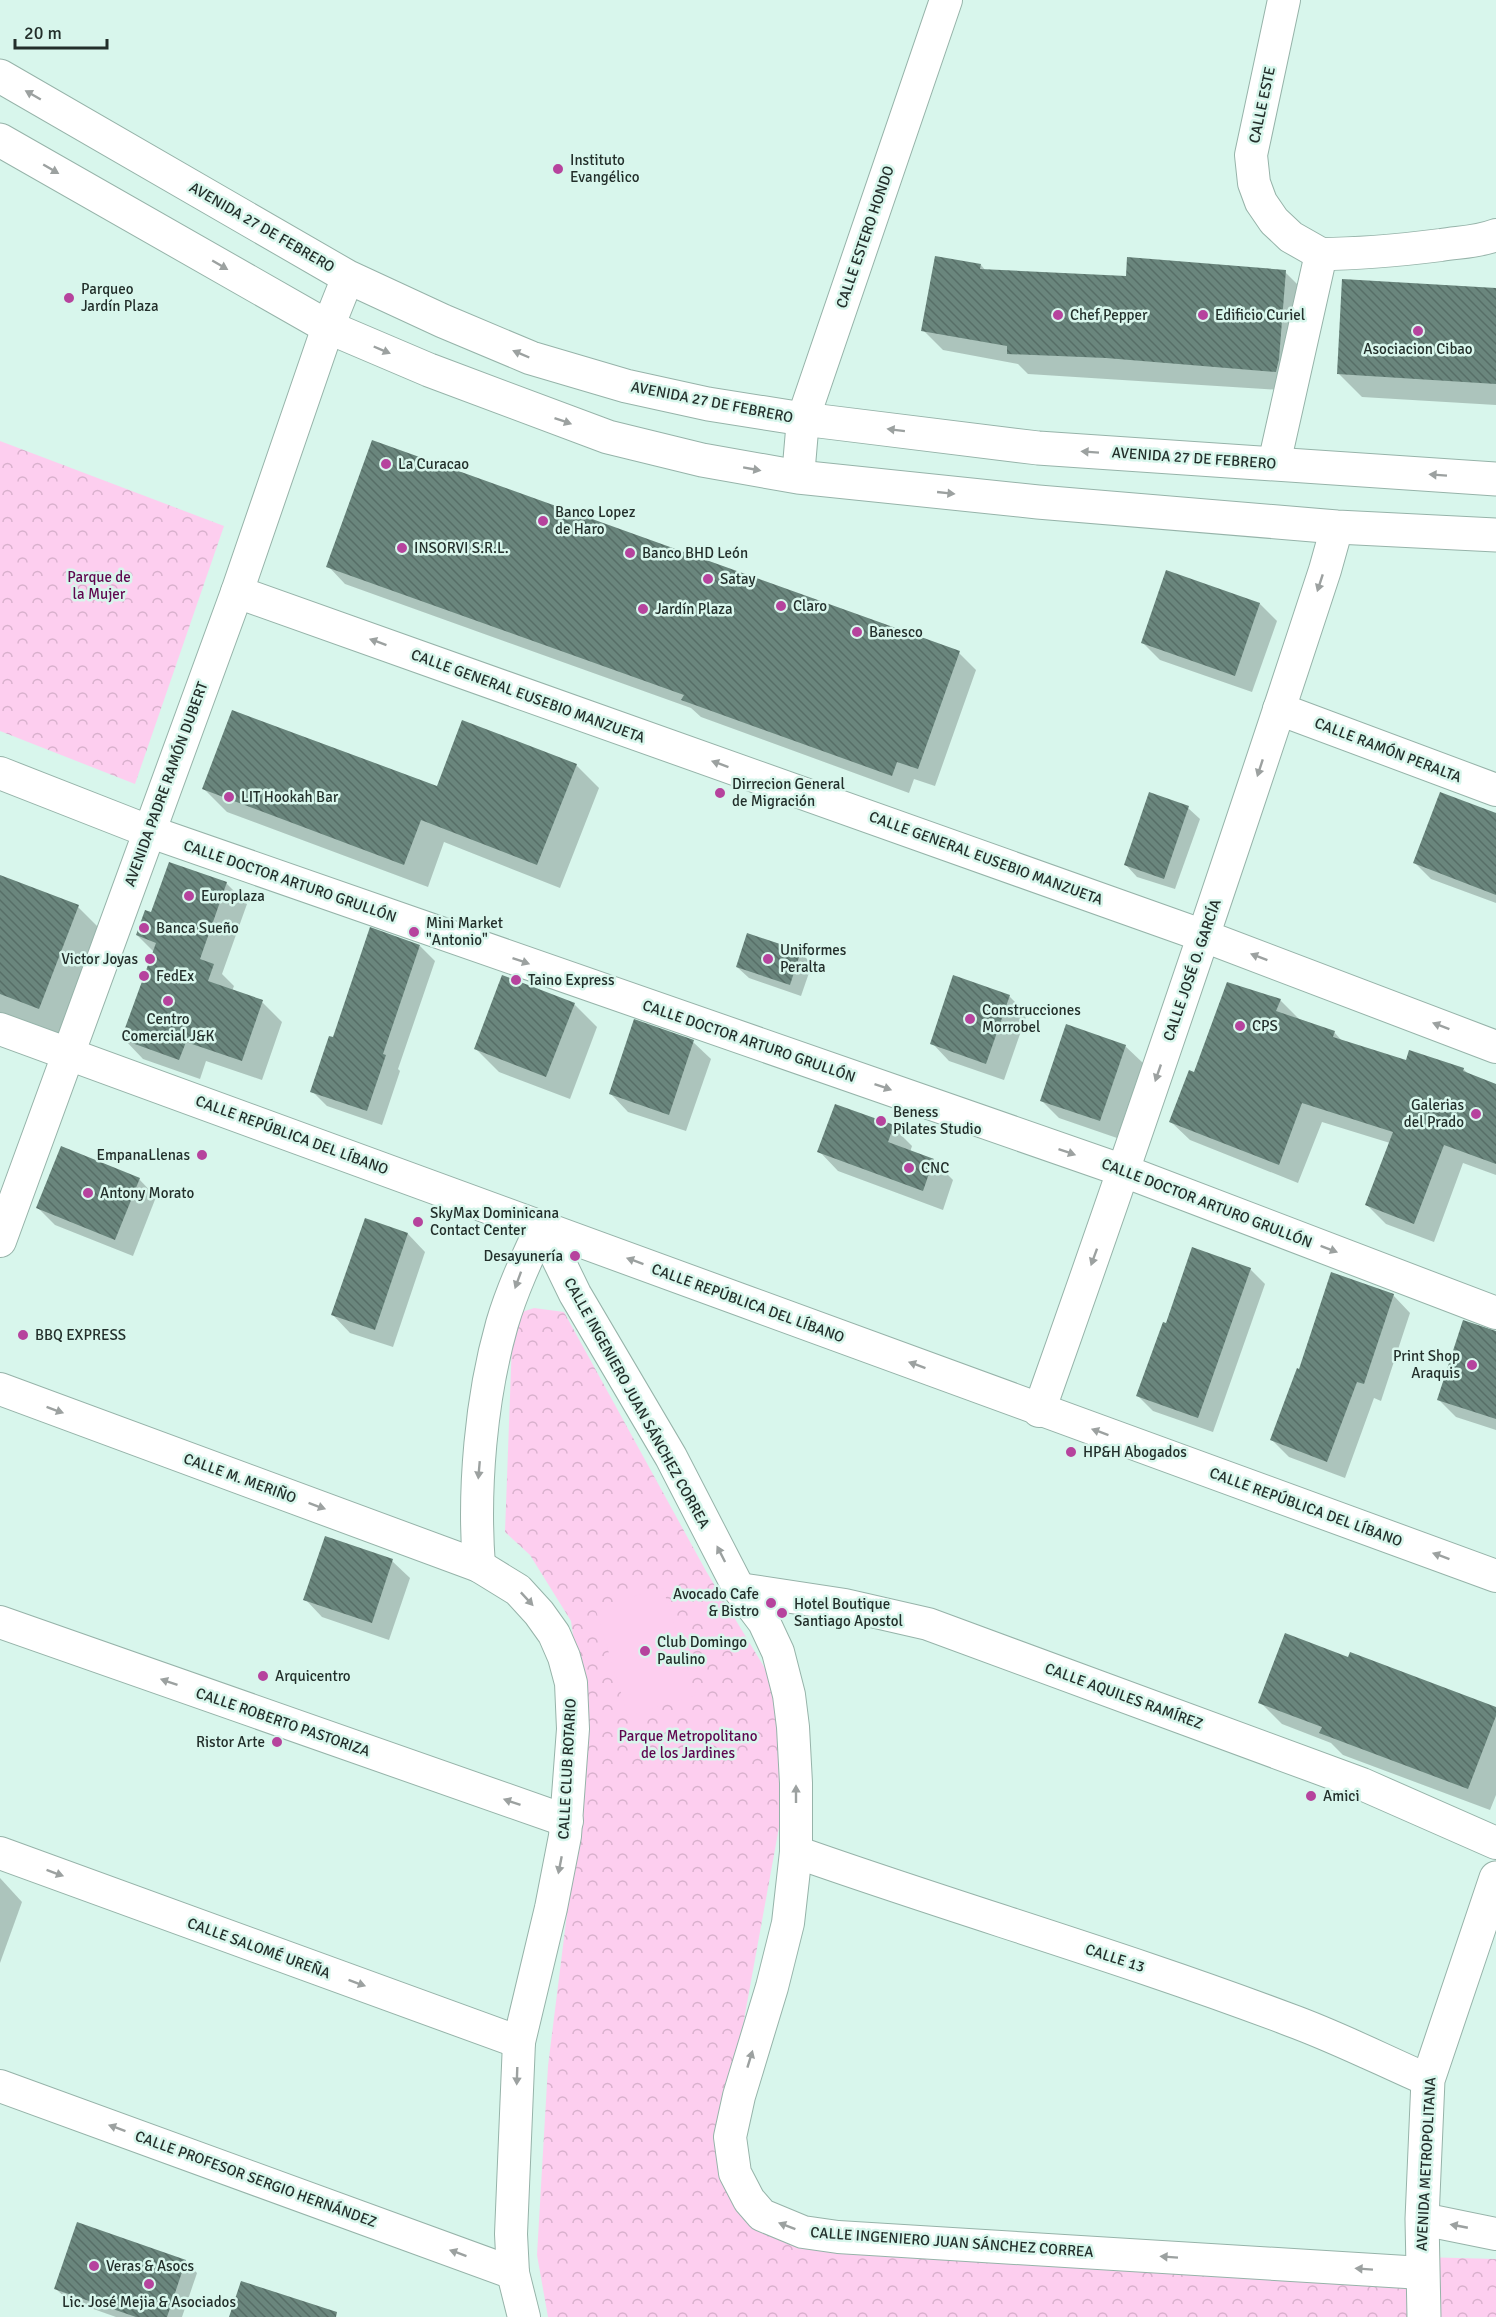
<svg xmlns="http://www.w3.org/2000/svg" width="1496" height="2317" viewBox="0 0 1496 2317" font-family="Signika,sans-serif">
<style>
.park{fill:url(#park-crowns)}
.pitch{fill:#fdceef}
.shadow{fill:#0003}
.building{fill:url(#building-back-hatch)}
.lines{fill:none;stroke-linecap:round;stroke-linejoin:round}
.minor-casing{stroke:#96b3a9;stroke-width:34}
.major-casing{stroke:#96b3a9;stroke-width:35}
.minor{stroke:#fff;stroke-width:32}
.major{stroke:#fff;stroke-width:33}
.oneway{fill:#9ca1a0}
.poi-dot{fill:#b6439d;stroke:#d8f6ec;stroke-width:2}
.labels{text-anchor:middle;stroke-width:5;stroke-linejoin:round;paint-order:stroke}
.street-label{font-size:15px;fill:#232f2b;stroke:#d8f6ec}
.poi-label{font-size:15px;fill:#232f2b;stroke:#d8f6ec;text-anchor:start}
.park-label{font-size:15px;fill:#5f064f;stroke:#d8f6ec}
</style>
<defs>
<pattern id="park-crowns" width="20" height="18" patternUnits="userSpaceOnUse" patternTransform="scale(1.5)"><rect width="20" height="18" fill="#fdceef"/><path d="M2 6a3 3 0 1 1 6 0M12 15a3 3 0 1 1 6 0" fill="none" stroke="#d9b1cd"/></pattern>
<pattern id="building-back-hatch" width="6" height="6" patternUnits="userSpaceOnUse" patternTransform="scale(1.5)"><rect width="6" height="6" fill="#6a867d"/><path d="M-1 5l2 2M0 0l6 6M5-1l2 2" fill="none" stroke="#576e67"/></pattern>
</defs>
<rect width="100%" height="100%" fill="#d8f6ec"/>
<g class="park">
<path d="M 0,441 L 224,526 L 135,784 L 0,731 Z"/>
<path d="M 534,1308 L 564,1312 L 706,1571 L 798,1723 L 731,2091 L 734,2176 L 808,2241 L 1496,2259 L 1496,2317 L 548,2317 L 537,2255 L 548,2066 L 569,1898 L 585,1721 L 571,1621 L 530,1555 L 505,1532 L 513,1315 Z"/>
</g>
<path class="pitch" d="M 663,1588 L 696,1695 L 628,1716 L 595,1607 Z"/>
<g class="shadow">
<path d="M 981,265 L 986,271 L 1127,277 L 1285,272 L 1305,292 L 1296,391 L 1028,374 L 1018,364 L 943,350 L 923,330 Z"/>
<path d="M 1496,290 L 1496,405 L 1362,397 L 1339,374 Z"/>
<path d="M 328,566 L 959,653 L 976,670 L 935,786 L 914,779 L 909,793 L 701,717 L 691,708 L 345,584 Z"/>
<path d="M 1260,604 L 1277,621 L 1252,692 L 1160,660 L 1143,643 Z"/>
<path d="M 576,765 L 599,788 L 560,888 L 444,842 L 428,887 L 227,812 L 204,789 L 438,788 Z"/>
<path d="M 1188,808 L 1200,819 L 1175,889 L 1137,877 L 1126,865 Z"/>
<path d="M 1496,815 L 1496,903 L 1431,879 L 1415,863 Z"/>
<path d="M 0,877 L 78,907 L 111,940 L 73,1041 L 0,1014 Z"/>
<path d="M 226,883 L 247,904 L 222,974 L 234,986 L 232,991 L 262,1002 L 282,1022 L 262,1080 L 206,1061 L 200,1079 L 143,1059 L 123,1038 L 154,952 L 137,935 L 152,914 Z"/>
<path d="M 420,946 L 435,961 L 398,1069 L 400,1071 L 382,1125 L 327,1106 L 312,1091 L 334,1039 Z"/>
<path d="M 800,952 L 812,964 L 801,996 L 749,978 L 737,967 Z"/>
<path d="M 1009,996 L 1027,1014 L 1004,1080 L 949,1061 L 932,1043 Z"/>
<path d="M 1280,1000 L 1299,1019 L 1334,1032 L 1343,1042 L 1407,1062 L 1463,1069 L 1470,1075 L 1496,1085 L 1496,1175 L 1463,1163 L 1434,1242 L 1386,1224 L 1367,1205 L 1390,1143 L 1322,1122 L 1298,1183 L 1190,1140 L 1170,1121 L 1195,1073 Z"/>
<path d="M 574,1004 L 597,1027 L 570,1099 L 499,1072 L 476,1049 Z"/>
<path d="M 693,1042 L 711,1059 L 686,1131 L 628,1112 L 611,1094 Z"/>
<path d="M 1125,1046 L 1143,1063 L 1117,1138 L 1059,1118 L 1042,1101 Z"/>
<path d="M 893,1127 L 912,1146 L 910,1152 L 934,1161 L 953,1180 L 943,1210 L 838,1171 L 819,1151 Z"/>
<path d="M 139,1179 L 156,1197 L 133,1256 L 55,1225 L 38,1208 Z"/>
<path d="M 365,1220 L 408,1234 L 425,1252 L 393,1347 L 350,1333 L 333,1315 Z"/>
<path d="M 1250,1269 L 1265,1284 L 1213,1432 L 1153,1411 L 1138,1396 Z"/>
<path d="M 1393,1295 L 1410,1313 L 1381,1401 L 1374,1398 L 1345,1478 L 1289,1457 L 1272,1440 Z"/>
<path d="M 1496,1332 L 1496,1430 L 1456,1417 L 1439,1400 Z"/>
<path d="M 392,1561 L 410,1578 L 389,1640 L 322,1617 L 305,1599 Z"/>
<path d="M 1349,1659 L 1496,1709 L 1496,1795 L 1490,1810 L 1343,1755 L 1331,1743 L 1282,1724 L 1260,1702 Z"/>
<path d="M 0,1878 L 22,1902 L 0,1963 Z"/>
<path d="M 185,2261 L 197,2273 L 182,2317 L 116,2317 L 68,2300 L 56,2289 Z"/>
</g>
<g class="building">
<path d="M 935,256 L 981,264 L 980,269 L 1126,276 L 1127,257 L 1286,270 L 1279,359 L 1276,372 L 1106,358 L 1007,354 L 1007,346 L 921,331 Z"/>
<path d="M 1342,279 L 1496,288 L 1496,384 L 1337,374 Z"/>
<path d="M 372,440 L 960,651 L 918,769 L 897,762 L 892,776 L 681,700 L 684,695 L 326,567 Z"/>
<path d="M 1166,570 L 1260,603 L 1235,676 L 1141,643 Z"/>
<path d="M 232,710 L 437,786 L 462,720 L 577,764 L 537,865 L 421,820 L 404,865 L 202,789 Z"/>
<path d="M 1149,792 L 1189,806 L 1164,879 L 1124,865 Z"/>
<path d="M 1440,792 L 1496,813 L 1496,895 L 1413,863 Z"/>
<path d="M 169,862 L 227,882 L 200,959 L 214,964 L 208,981 L 263,1000 L 242,1061 L 186,1042 L 179,1060 L 121,1039 L 156,943 L 136,935 L 145,910 L 151,912 Z"/>
<path d="M 0,875 L 79,905 L 39,1009 L 0,994 Z"/>
<path d="M 370,927 L 420,945 L 383,1054 L 386,1055 L 367,1111 L 310,1092 L 329,1036 L 333,1037 Z"/>
<path d="M 747,933 L 801,951 L 790,985 L 736,967 Z"/>
<path d="M 502,975 L 575,1003 L 546,1077 L 474,1049 Z"/>
<path d="M 953,975 L 1010,995 L 986,1064 L 930,1044 Z"/>
<path d="M 1227,982 L 1281,999 L 1276,1011 L 1335,1031 L 1333,1037 L 1406,1060 L 1409,1050 L 1464,1068 L 1463,1071 L 1496,1084 L 1496,1164 L 1444,1145 L 1414,1224 L 1365,1205 L 1393,1132 L 1302,1103 L 1279,1165 L 1169,1122 L 1189,1070 L 1194,1072 Z"/>
<path d="M 634,1019 L 694,1040 L 669,1115 L 609,1094 Z"/>
<path d="M 1066,1024 L 1126,1045 L 1100,1121 L 1040,1101 Z"/>
<path d="M 835,1104 L 894,1125 L 888,1142 L 934,1159 L 923,1191 L 817,1152 Z"/>
<path d="M 61,1146 L 140,1178 L 115,1240 L 36,1208 Z"/>
<path d="M 365,1218 L 408,1233 L 375,1330 L 331,1315 Z"/>
<path d="M 1192,1247 L 1251,1268 L 1198,1418 L 1136,1396 L 1163,1322 L 1166,1323 Z"/>
<path d="M 1331,1272 L 1394,1294 L 1364,1384 L 1357,1382 L 1327,1462 L 1270,1440 L 1297,1368 L 1299,1369 Z"/>
<path d="M 1463,1320 L 1496,1331 L 1496,1419 L 1437,1400 Z"/>
<path d="M 325,1536 L 393,1559 L 372,1623 L 303,1600 Z"/>
<path d="M 1285,1633 L 1348,1657 L 1350,1652 L 1496,1707 L 1496,1716 L 1468,1789 L 1319,1733 L 1322,1727 L 1258,1703 Z"/>
<path d="M 77,2222 L 186,2260 L 167,2317 L 136,2317 L 54,2289 Z"/>
<path d="M 241,2281 L 337,2312 L 336,2317 L 229,2317 Z"/>
</g>
<g class="lines">
<defs>
<g id="minor">
<path d="M 1284,0 L 1251,155 L 1254,183 L 1261,202 L 1274,221 L 1291,237 L 1321,254"/>
<path d="M 1274,464 L 1321,254 C 1361,254 1401,250 1441,245 C 1461,242 1478,242 1496,235"/>
<path d="M 798,477 L 803,419 L 946,0"/>
<path d="M 237,592 L 1204,936 L 1496,1047"/>
<path d="M 1279,709 L 1496,790"/>
<path d="M 0,773 L 148,831 L 1124,1171 L 1496,1313"/>
<path d="M 0,1029 C 499,1210 997,1395 1496,1576"/>
<path d="M 542,1226 L 575,1294 L 671,1457 L 739,1589 L 764,1622 L 778,1652 L 789,1695 L 793,1727 L 796,1783 L 796,1852 L 788,1923 L 772,1987 L 739,2096 L 730,2137 L 735,2173 L 749,2200 L 762,2215 L 803,2232 L 838,2237 L 1422,2273"/>
<path d="M 0,1241 L 237,592 L 328,327 L 348,277"/>
<path d="M 0,1389 L 479,1566 L 518,1590 L 539,1613 L 554,1634 L 564,1657 L 571,1683 L 573,1729 L 565,1836 L 551,1908 L 519,2042 L 511,2234 L 513,2273 L 524,2317"/>
<path d="M 1039,1411 C 1138,1132 1233,851 1325,570 L 1337,527"/>
<path d="M 479,1566 C 473,1489 481,1398 502,1324 C 512,1290 527,1258 542,1226"/>
<path d="M 739,1589 L 845,1605 L 928,1624 L 1362,1784 L 1496,1843"/>
<path d="M 0,1622 L 567,1821"/>
<path d="M 796,1852 C 960,1910 1127,1958 1290,2020 C 1337,2037 1382,2060 1428,2080"/>
<path d="M 0,1853 L 519,2042"/>
<path d="M 0,2086 L 513,2273"/>
<path d="M 1422,2219 L 1496,2234"/>
</g>
<g id="major">
<path d="M 0,76 L 348,277 L 443,321 L 531,358 L 626,386 L 708,404 L 803,419 L 1038,448 L 1496,479"/>
<path d="M 0,140 L 328,327 L 429,370 L 608,437 L 702,460 L 798,477 L 1038,502 L 1337,527 L 1496,535"/>
<path d="M 1424,2317 L 1422,2219 L 1428,2080 L 1496,1878"/>
</g>
</defs>
<use href="#minor" class="minor-casing"/>
<use href="#major" class="major-casing"/>
<use href="#minor" class="minor"/>
<use href="#major" class="major"/>
</g>
<defs><path id="oneway-solid" d="M-6-.8H1V-3.2L6.5 0L1 3.2V.8H-6Z" transform="scale(1.5)"/></defs>
<g class="oneway">
<use href="#oneway-solid" transform="translate(33 95) rotate(-150)"/>
<use href="#oneway-solid" transform="translate(51 169) rotate(30)"/>
<use href="#oneway-solid" transform="translate(220 265) rotate(30)"/>
<use href="#oneway-solid" transform="translate(382 350) rotate(23)"/>
<use href="#oneway-solid" transform="translate(521 354) rotate(-157)"/>
<use href="#oneway-solid" transform="translate(563 421) rotate(19)"/>
<use href="#oneway-solid" transform="translate(896 430) rotate(-173)"/>
<use href="#oneway-solid" transform="translate(1090 452) rotate(-176)"/>
<use href="#oneway-solid" transform="translate(752 469) rotate(10)"/>
<use href="#oneway-solid" transform="translate(1438 475) rotate(-176)"/>
<use href="#oneway-solid" transform="translate(946 493) rotate(6)"/>
<use href="#oneway-solid" transform="translate(1320 583) rotate(108)"/>
<use href="#oneway-solid" transform="translate(378 642) rotate(-160)"/>
<use href="#oneway-solid" transform="translate(720 764) rotate(-160)"/>
<use href="#oneway-solid" transform="translate(1260 768) rotate(108)"/>
<use href="#oneway-solid" transform="translate(1259 957) rotate(-159)"/>
<use href="#oneway-solid" transform="translate(521 961) rotate(19)"/>
<use href="#oneway-solid" transform="translate(1441 1026) rotate(-159)"/>
<use href="#oneway-solid" transform="translate(1158 1073) rotate(109)"/>
<use href="#oneway-solid" transform="translate(883 1087) rotate(19)"/>
<use href="#oneway-solid" transform="translate(1067 1152) rotate(19)"/>
<use href="#oneway-solid" transform="translate(1329 1249) rotate(21)"/>
<use href="#oneway-solid" transform="translate(1094 1257) rotate(110)"/>
<use href="#oneway-solid" transform="translate(635 1261) rotate(-160)"/>
<use href="#oneway-solid" transform="translate(518 1280) rotate(110)"/>
<use href="#oneway-solid" transform="translate(917 1365) rotate(-160)"/>
<use href="#oneway-solid" transform="translate(55 1410) rotate(20)"/>
<use href="#oneway-solid" transform="translate(1100 1432) rotate(-160)"/>
<use href="#oneway-solid" transform="translate(479 1470) rotate(95)"/>
<use href="#oneway-solid" transform="translate(317 1506) rotate(20)"/>
<use href="#oneway-solid" transform="translate(721 1554) rotate(-117)"/>
<use href="#oneway-solid" transform="translate(1441 1556) rotate(-160)"/>
<use href="#oneway-solid" transform="translate(527 1599) rotate(47)"/>
<use href="#oneway-solid" transform="translate(169 1682) rotate(-161)"/>
<use href="#oneway-solid" transform="translate(796 1794) rotate(-90)"/>
<use href="#oneway-solid" transform="translate(512 1802) rotate(-161)"/>
<use href="#oneway-solid" transform="translate(560 1865) rotate(101)"/>
<use href="#oneway-solid" transform="translate(55 1873) rotate(20)"/>
<use href="#oneway-solid" transform="translate(357 1983) rotate(20)"/>
<use href="#oneway-solid" transform="translate(750 2059) rotate(-73)"/>
<use href="#oneway-solid" transform="translate(517 2076) rotate(92)"/>
<use href="#oneway-solid" transform="translate(117 2128) rotate(-160)"/>
<use href="#oneway-solid" transform="translate(787 2226) rotate(-159)"/>
<use href="#oneway-solid" transform="translate(1459 2226) rotate(-169)"/>
<use href="#oneway-solid" transform="translate(458 2253) rotate(-160)"/>
<use href="#oneway-solid" transform="translate(1169 2257) rotate(-176)"/>
<use href="#oneway-solid" transform="translate(1364 2269) rotate(-176)"/>
</g>
<g class="poi-dot">
<circle cx="558" cy="169" r="6"/>
<circle cx="69" cy="298" r="6"/>
<circle cx="1058" cy="315" r="6"/>
<circle cx="1203" cy="315" r="6"/>
<circle cx="1418" cy="331" r="6"/>
<circle cx="386" cy="464" r="6"/>
<circle cx="543" cy="521" r="6"/>
<circle cx="402" cy="548" r="6"/>
<circle cx="630" cy="553" r="6"/>
<circle cx="708" cy="579" r="6"/>
<circle cx="781" cy="606" r="6"/>
<circle cx="643" cy="609" r="6"/>
<circle cx="857" cy="632" r="6"/>
<circle cx="720" cy="793" r="6"/>
<circle cx="229" cy="797" r="6"/>
<circle cx="189" cy="896" r="6"/>
<circle cx="144" cy="928" r="6"/>
<circle cx="414" cy="932" r="6"/>
<circle cx="150" cy="959" r="6"/>
<circle cx="768" cy="959" r="6"/>
<circle cx="144" cy="976" r="6"/>
<circle cx="516" cy="980" r="6"/>
<circle cx="168" cy="1001" r="6"/>
<circle cx="970" cy="1019" r="6"/>
<circle cx="1240" cy="1026" r="6"/>
<circle cx="1476" cy="1114" r="6"/>
<circle cx="881" cy="1121" r="6"/>
<circle cx="202" cy="1155" r="6"/>
<circle cx="909" cy="1168" r="6"/>
<circle cx="88" cy="1193" r="6"/>
<circle cx="418" cy="1222" r="6"/>
<circle cx="575" cy="1256" r="6"/>
<circle cx="23" cy="1335" r="6"/>
<circle cx="1472" cy="1365" r="6"/>
<circle cx="1071" cy="1452" r="6"/>
<circle cx="771" cy="1603" r="6"/>
<circle cx="782" cy="1613" r="6"/>
<circle cx="645" cy="1651" r="6"/>
<circle cx="263" cy="1676" r="6"/>
<circle cx="277" cy="1742" r="6"/>
<circle cx="1311" cy="1796" r="6"/>
<circle cx="94" cy="2266" r="6"/>
<circle cx="149" cy="2284" r="6"/>
</g>
<g class="labels">
<g class="street-label">
<text transform="translate(1262 105) rotate(-78)" y="5">CALLE ESTE</text>
<text transform="translate(262 227) rotate(30)" y="5">AVENIDA 27 DE FEBRERO</text>
<text transform="translate(865 237) rotate(-71)" y="5">CALLE ESTERO HONDO</text>
<text transform="translate(712 402) rotate(11)" y="5">AVENIDA 27 DE FEBRERO</text>
<text transform="translate(1194 458) rotate(4)" y="5">AVENIDA 27 DE FEBRERO</text>
<text transform="translate(528 696) rotate(20)" y="5">CALLE GENERAL EUSEBIO MANZUETA</text>
<text transform="translate(1388 750) rotate(21)" y="5">CALLE RAMÓN PERALTA</text>
<text transform="translate(166 784) rotate(-70)" y="5">AVENIDA PADRE RAMÓN DUBERT</text>
<text transform="translate(986 858) rotate(20)" y="5">CALLE GENERAL EUSEBIO MANZUETA</text>
<text transform="translate(290 881) rotate(19)" y="5">CALLE DOCTOR ARTURO GRULLÓN</text>
<text transform="translate(1192 970) rotate(-71)" y="5">CALLE JOSÉ O. GARCÍA</text>
<text transform="translate(749 1041) rotate(19)" y="5">CALLE DOCTOR ARTURO GRULLÓN</text>
<text transform="translate(292 1135) rotate(20)" y="5">CALLE REPÚBLICA DEL LÍBANO</text>
<text transform="translate(1207 1203) rotate(21)" y="5">CALLE DOCTOR ARTURO GRULLÓN</text>
<text transform="translate(748 1303) rotate(20)" y="5">CALLE REPÚBLICA DEL LÍBANO</text>
<text transform="translate(637 1403) rotate(61)" y="5">CALLE INGENIERO JUAN SÁNCHEZ CORREA</text>
<text transform="translate(240 1478) rotate(20)" y="5">CALLE M. MERIÑO</text>
<text transform="translate(1306 1507) rotate(20)" y="5">CALLE REPÚBLICA DEL LÍBANO</text>
<text transform="translate(1124 1696) rotate(20)" y="5">CALLE AQUILES RAMÍREZ</text>
<text transform="translate(283 1722) rotate(19)" y="5">CALLE ROBERTO PASTORIZA</text>
<text transform="translate(567 1769) rotate(-87)" y="5">CALLE CLUB ROTARIO</text>
<text transform="translate(259 1948) rotate(20)" y="5">CALLE SALOMÉ UREÑA</text>
<text transform="translate(1115 1958) rotate(18)" y="5">CALLE 13</text>
<text transform="translate(1426 2164) rotate(-87)" y="5">AVENIDA METROPOLITANA</text>
<text transform="translate(256 2179) rotate(20)" y="5">CALLE PROFESOR SERGIO HERNÁNDEZ</text>
<text transform="translate(952 2242) rotate(4)" y="5">CALLE INGENIERO JUAN SÁNCHEZ CORREA</text>
</g>
<g class="poi-label">
<text x="570" y="165">Instituto<tspan x="570" dy="17">Evangélico</tspan></text>
<text x="81" y="294">Parqueo<tspan x="81" dy="17">Jardín Plaza</tspan></text>
<text x="1070" y="320">Chef Pepper</text>
<text x="1215" y="320">Edificio Curiel</text>
<text x="1418" y="354" text-anchor="middle">Asociacion Cibao</text>
<text x="398" y="469">La Curacao</text>
<text x="555" y="517">Banco Lopez<tspan x="555" dy="17">de Haro</tspan></text>
<text x="414" y="553">INSORVI S.R.L.</text>
<text x="642" y="558">Banco BHD León</text>
<text x="720" y="584">Satay</text>
<text x="793" y="611">Claro</text>
<text x="655" y="614">Jardín Plaza</text>
<text x="869" y="637">Banesco</text>
<text x="732" y="789">Dirrecion General<tspan x="732" dy="17">de Migración</tspan></text>
<text x="241" y="802">LIT Hookah Bar</text>
<text x="201" y="901">Europlaza</text>
<text x="426" y="928">Mini Market<tspan x="426" dy="17">"Antonio"</tspan></text>
<text x="156" y="933">Banca Sueño</text>
<text x="780" y="955">Uniformes<tspan x="780" dy="17">Peralta</tspan></text>
<text x="138" y="964" text-anchor="end">Victor Joyas</text>
<text x="156" y="981">FedEx</text>
<text x="528" y="985">Taino Express</text>
<text x="982" y="1015">Construcciones<tspan x="982" dy="17">Morrobel</tspan></text>
<text x="168" y="1024" text-anchor="middle">Centro<tspan x="168" dy="17">Comercial J&amp;K</tspan></text>
<text x="1252" y="1031">CPS</text>
<text x="1464" y="1110" text-anchor="end">Galerias<tspan x="1464" dy="17">del Prado</tspan></text>
<text x="893" y="1117">Beness<tspan x="893" dy="17">Pilates Studio</tspan></text>
<text x="190" y="1160" text-anchor="end">EmpanaLlenas</text>
<text x="921" y="1173">CNC</text>
<text x="100" y="1198">Antony Morato</text>
<text x="430" y="1218">SkyMax Dominicana<tspan x="430" dy="17">Contact Center</tspan></text>
<text x="563" y="1261" text-anchor="end">Desayunería</text>
<text x="35" y="1340">BBQ EXPRESS</text>
<text x="1460" y="1361" text-anchor="end">Print Shop<tspan x="1460" dy="17">Araquis</tspan></text>
<text x="1083" y="1457">HP&amp;H Abogados</text>
<text x="759" y="1599" text-anchor="end">Avocado Cafe<tspan x="759" dy="17">&amp; Bistro</tspan></text>
<text x="794" y="1609">Hotel Boutique<tspan x="794" dy="17">Santiago Apostol</tspan></text>
<text x="657" y="1647">Club Domingo<tspan x="657" dy="17">Paulino</tspan></text>
<text x="275" y="1681">Arquicentro</text>
<text x="265" y="1747" text-anchor="end">Ristor Arte</text>
<text x="1323" y="1801">Amici</text>
<text x="106" y="2271">Veras &amp; Asocs</text>
<text x="149" y="2307" text-anchor="middle">Lic. José Mejia &amp; Asociados</text>
</g>
<g class="park-label">
<text x="99" y="582">Parque de<tspan x="99" dy="17">la Mujer</tspan></text>
<text x="688" y="1741">Parque Metropolitano<tspan x="688" dy="17">de los Jardines</tspan></text>
</g>
</g>
<path d="M15 39v9h92v-9" fill="none" stroke="#232f2b" stroke-width="3"/>
<text x="24" y="39" font-size="18" fill="#232f2b" stroke="#d8f6ec" stroke-width="4.5" paint-order="stroke">20 m</text>
</svg>
